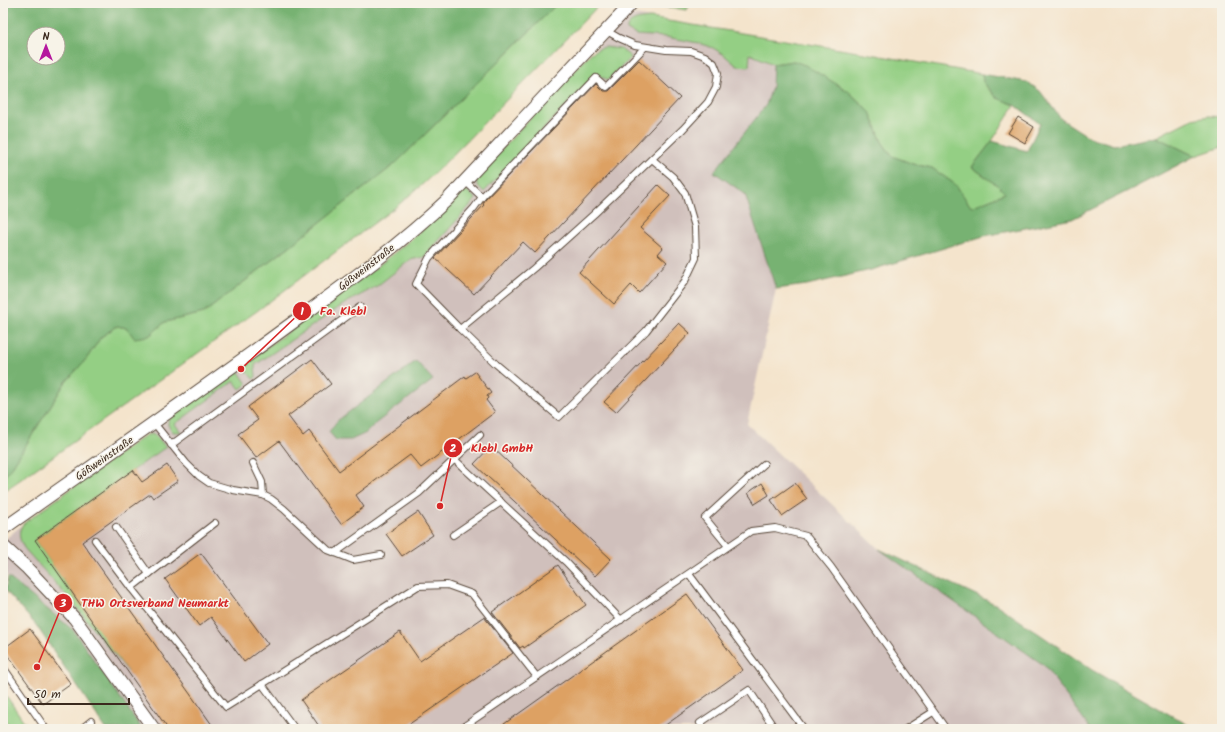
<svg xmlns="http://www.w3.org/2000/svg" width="1225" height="732" viewBox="0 0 1225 732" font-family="Kalam,sans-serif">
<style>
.industrial{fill:#d0c0bc}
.green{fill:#94cf84;stroke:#687c51}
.forest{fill:#77b272;stroke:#596e48;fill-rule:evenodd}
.building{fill:#dda163}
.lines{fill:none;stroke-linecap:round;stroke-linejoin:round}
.service-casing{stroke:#574638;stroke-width:8}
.minor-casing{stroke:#574638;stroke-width:14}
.service{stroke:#fff;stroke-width:6}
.minor{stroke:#fff;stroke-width:12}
.labels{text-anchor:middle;stroke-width:3;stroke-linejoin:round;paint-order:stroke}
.street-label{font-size:11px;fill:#3b2a1e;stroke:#f7f3e8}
.leader{fill:none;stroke:#d62828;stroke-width:1.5}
.callout-dot{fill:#d62828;stroke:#f7f3e8;stroke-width:1.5}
.mark-label{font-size:12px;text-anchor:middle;font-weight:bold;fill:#fff}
.callout-label{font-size:12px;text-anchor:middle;font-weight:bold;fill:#d62828;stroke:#f7f3e8;stroke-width:3;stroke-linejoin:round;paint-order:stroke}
</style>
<rect width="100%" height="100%" fill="#f7f3e8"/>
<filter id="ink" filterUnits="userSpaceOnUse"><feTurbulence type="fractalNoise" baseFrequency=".025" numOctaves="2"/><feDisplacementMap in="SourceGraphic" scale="8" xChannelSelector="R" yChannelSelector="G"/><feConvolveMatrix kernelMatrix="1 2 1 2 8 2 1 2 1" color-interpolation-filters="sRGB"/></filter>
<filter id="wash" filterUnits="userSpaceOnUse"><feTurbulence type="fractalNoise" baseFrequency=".012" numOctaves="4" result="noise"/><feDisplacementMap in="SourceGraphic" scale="16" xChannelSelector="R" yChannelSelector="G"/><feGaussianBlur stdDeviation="0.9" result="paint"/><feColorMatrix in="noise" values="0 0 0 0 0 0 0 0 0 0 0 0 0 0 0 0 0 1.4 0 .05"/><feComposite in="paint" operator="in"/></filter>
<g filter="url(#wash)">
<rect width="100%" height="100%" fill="#f4e4cc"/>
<path class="industrial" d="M 628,14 L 776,39 L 772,87 L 766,105 L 714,172 L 745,194 L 776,289 L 747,424 L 879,549 L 1045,666 L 1090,729 L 142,729 L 73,630 L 8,577 L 3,571 L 3,541 L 24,523 L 170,418 L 366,274 L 419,233 L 444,210 Z"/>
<g class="green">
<path d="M 558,3 L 601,3 L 444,164 L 424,183 L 397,206 L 257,311 L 3,492 L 3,478 L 12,467 L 65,383 L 87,358 L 101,337 L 117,326 L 127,328 L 149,336 L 165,322 L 204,313 L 395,164 Z"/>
<path d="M 654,3 L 690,3 L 687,10 L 666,7 Z"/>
<path d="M 650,18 L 870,54 L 982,74 C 984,92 1000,99 1015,105 L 992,141 L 972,167 L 997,185 L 1005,193 L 971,207 L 956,185 L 932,168 L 913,164 L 892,156 L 882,142 L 870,112 L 848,91 L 794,61 L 773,64 L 750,54 L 749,67 L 737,66 L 723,54 L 713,48 L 698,43 L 666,37 L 636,35 L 627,30 L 627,27 C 631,19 642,19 650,18 Z"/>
<path d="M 605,47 L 621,49 L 631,57 L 608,80 L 596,74 L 484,192 L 478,186 L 475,178 L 591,53 L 598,49 Z"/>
<path d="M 1209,116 L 1222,117 L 1222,147 L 1195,156 L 1156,137 L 1192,119 Z"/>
<path d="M 465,189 L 476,199 L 424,257 L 410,260 L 377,286 L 344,304 L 255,365 L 256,377 L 253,379 L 242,365 C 318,310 399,257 465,189 Z"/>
<path d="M 237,369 L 247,384 L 240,389 L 234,381 L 175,424 L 181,432 L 173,432 L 168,425 L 168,422 L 170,418 Z"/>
<path d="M 152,434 L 156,436 L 166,447 L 35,540 L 133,678 L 73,603 L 24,548 C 19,539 17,531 24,523 L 140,439 L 146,435 Z"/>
<path d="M 3,691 L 29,729 L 30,729 L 11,729 L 3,716 Z"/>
</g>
<g class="forest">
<path d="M 3,3 L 558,3 L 395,164 L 204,313 L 165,322 L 149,336 L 134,338 L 127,328 L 117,326 L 101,337 L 87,358 L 65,383 L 12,467 L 3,478 ZM 34,34 L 58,34 L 58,58 L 34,58 Z"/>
<path d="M 794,61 L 805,65 L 848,91 L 870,112 L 882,142 L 892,156 L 913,164 L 932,168 L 956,185 L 971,207 L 1005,193 L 997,185 L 972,167 L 992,141 L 1027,151 L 1040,124 L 1015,105 L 997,98 L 983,82 L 982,74 L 1027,82 L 1040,91 L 1061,119 L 1089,137 L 1114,145 L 1156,137 L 1195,156 L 1132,189 L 1072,219 L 984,236 L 871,270 L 807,285 L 776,289 L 745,194 L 714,172 L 766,105 L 772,87 L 773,64 Z"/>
<path d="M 416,361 L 433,380 L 376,423 L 366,433 L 351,440 L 336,440 L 329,432 L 337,421 Z"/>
<path d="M 879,549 L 997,605 L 1092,670 L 1195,729 L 1090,729 L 1045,666 Z"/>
<path d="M 8,577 L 73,630 L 142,729 L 106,729 L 36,625 L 5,590 Z"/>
</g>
<g id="blocks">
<g class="building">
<path d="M 639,60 L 680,98 L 535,253 L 523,242 L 474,294 L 435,258 L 484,205 L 483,204 L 485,200 L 596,84 L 603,91 L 608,91 Z"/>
<path d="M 1018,117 L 1034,127 L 1025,143 L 1008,133 Z"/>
<path d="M 658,185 L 670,196 L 640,228 L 663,248 L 658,254 L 667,262 L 639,293 L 631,285 L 614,304 L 579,272 Z"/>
<path d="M 679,323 L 690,333 L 616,412 L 604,402 Z"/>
<path d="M 312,359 L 331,384 L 288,416 L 303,436 L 309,431 L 339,471 L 465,376 L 466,378 L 475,372 L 491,393 L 487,396 L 488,398 L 486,400 L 495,412 L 421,468 L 410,455 L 356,495 L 364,507 L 341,524 L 279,441 L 256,458 L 238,434 L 258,420 L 248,407 Z"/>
<path d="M 491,446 L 611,559 L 595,576 L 474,464 Z"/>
<path d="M 167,465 L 178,481 L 153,498 L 150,494 L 82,542 L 215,729 L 168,729 L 35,540 L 133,470 L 142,482 Z"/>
<path d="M 762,483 L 769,495 L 755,504 L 748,493 Z"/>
<path d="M 795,483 L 807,499 L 782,516 L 771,500 Z"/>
<path d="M 418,512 L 433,535 L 402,556 L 386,534 Z"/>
<path d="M 201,553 L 268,644 L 244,662 L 211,617 L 199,626 L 165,579 Z"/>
<path d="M 558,565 L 586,605 L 524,648 L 523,646 L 520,648 L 492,612 Z"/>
<path d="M 687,594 L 743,670 L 660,729 L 497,729 Z"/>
<path d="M 484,617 L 513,653 L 402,729 L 321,729 L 301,700 L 400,632 L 420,661 Z"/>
<path d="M 30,629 L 71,684 L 43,704 L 3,649 Z"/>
</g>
</g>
</g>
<g filter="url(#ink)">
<use href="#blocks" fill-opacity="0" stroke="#574638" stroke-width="1"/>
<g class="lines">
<defs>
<g id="service">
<path d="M 605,30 L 619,38 L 635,45 L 666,50 L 691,51 L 705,56 L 714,63 L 718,73 L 716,87 L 708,102 L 683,129 L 594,214 L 534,268 L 460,329 L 416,284 L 429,258 L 474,208 L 482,197 L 596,78 L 606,87 L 645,47"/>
<path d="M 465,181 L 482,197"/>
<path d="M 460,329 L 496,364 L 559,417 L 646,331 L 685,281 L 696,258 L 695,227 L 685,193 L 673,177 L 652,159"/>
<path d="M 154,423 L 186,463 L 199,476 L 209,483 L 233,490 L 263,495 L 271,499 L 284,509 L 328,550 L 353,560 L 381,555"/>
<path d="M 171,445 L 360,307"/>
<path d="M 454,459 L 566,562 L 621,620"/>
<path d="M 253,463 L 262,482 L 263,495"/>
<path d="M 215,523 L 131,588 L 226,707 L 418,586 L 447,585 L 472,594 L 537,677"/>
<path d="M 116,527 L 149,574"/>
<path d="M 453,535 L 501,502"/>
<path d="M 95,540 L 131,588"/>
<path d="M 728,546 L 705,518 L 764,464"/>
<path d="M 335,553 L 419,493 L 480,435"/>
<path d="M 689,574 L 804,729"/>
<path d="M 3,667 L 46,729"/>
<path d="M 262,684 L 295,729"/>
<path d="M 81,729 L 91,721"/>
<path d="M 460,729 L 751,531 L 775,528 L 806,536 L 831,567 L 946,729"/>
<path d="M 705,729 L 700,723 L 749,690 L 775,729"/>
<path d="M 906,729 L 933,712"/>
</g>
<g id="minor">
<path d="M 3,529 C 92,466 181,404 269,340 C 330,295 392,252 447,200 L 632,3"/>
<path d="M 3,546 L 26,567 L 75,619 L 154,729"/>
</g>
</defs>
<use href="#service" class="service-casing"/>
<use href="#minor" class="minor-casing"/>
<use href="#service" class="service"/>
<use href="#minor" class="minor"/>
</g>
</g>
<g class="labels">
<g class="street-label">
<text transform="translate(366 267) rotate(-38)" y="4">Gößweinstraße</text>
<text transform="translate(104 458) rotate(-35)" y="4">Gößweinstraße</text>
</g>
</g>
<path class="leader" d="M241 369L302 311M440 506L453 448M37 667L63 603"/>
<g class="callout-dot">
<circle cx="241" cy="369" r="4"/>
<circle cx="440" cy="506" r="4"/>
<circle cx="37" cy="667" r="4"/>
<circle cx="302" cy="311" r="10"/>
<circle cx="453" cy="448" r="10"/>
<circle cx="63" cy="603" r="10"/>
</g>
<g class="mark-label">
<text x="302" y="315">1</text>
<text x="453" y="452">2</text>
<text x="63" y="607">3</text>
</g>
<g class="callout-label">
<text x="343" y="315">Fa. Klebl</text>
<text x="502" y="452">Klebl GmbH</text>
<text x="155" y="607">THW Ortsverband Neumarkt</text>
</g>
<rect width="1225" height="732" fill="none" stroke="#f7f3e8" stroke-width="16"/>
<g transform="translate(46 46)"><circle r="19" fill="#f7f3e8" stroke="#aca397"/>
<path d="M0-3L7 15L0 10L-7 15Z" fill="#b5179e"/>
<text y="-6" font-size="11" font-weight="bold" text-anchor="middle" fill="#3b2a1e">N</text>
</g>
<path d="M28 698v6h101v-6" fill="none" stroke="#3b2a1e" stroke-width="2"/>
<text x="34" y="698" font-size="12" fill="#3b2a1e" stroke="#f7f3e8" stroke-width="3" paint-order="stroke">50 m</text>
</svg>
